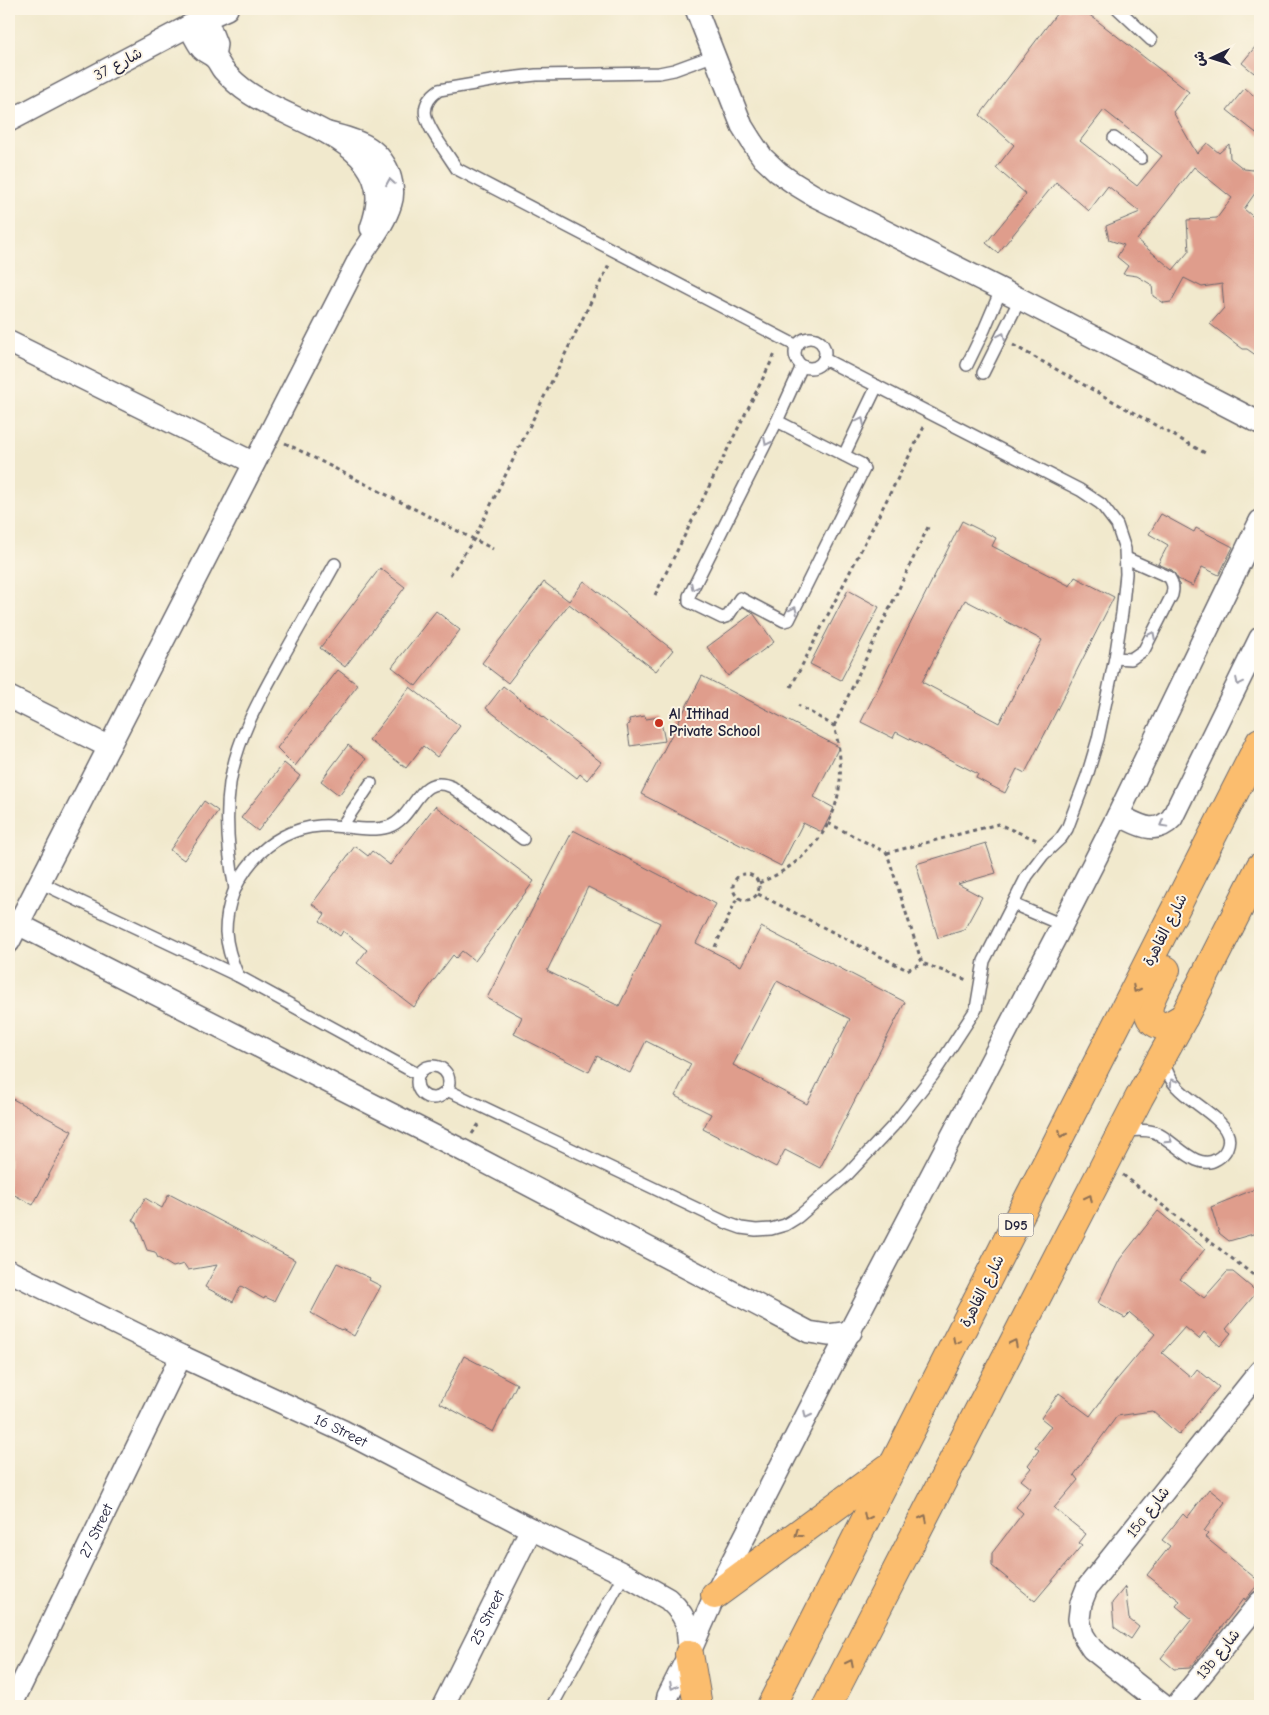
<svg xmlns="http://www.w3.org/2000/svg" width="1269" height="1715" viewBox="0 0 1269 1715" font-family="'Comic Neue','Playpen Sans Arabic',sans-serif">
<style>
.building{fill:#df9d8c;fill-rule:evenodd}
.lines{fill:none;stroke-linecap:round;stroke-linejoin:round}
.lane-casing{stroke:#6a686e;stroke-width:14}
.street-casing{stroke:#6a686e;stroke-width:24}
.primary-casing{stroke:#6a686e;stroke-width:30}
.path{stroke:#6a686e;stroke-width:3;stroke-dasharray:4 4;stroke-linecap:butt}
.lane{stroke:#fff;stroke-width:11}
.street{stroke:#fff;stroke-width:21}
.primary{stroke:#fbbd6e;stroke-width:28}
.oneway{stroke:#9c9ca7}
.oneway2{stroke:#8e7054}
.poi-dot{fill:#c8321e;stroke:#fcf5e5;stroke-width:2}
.labels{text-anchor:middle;stroke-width:4;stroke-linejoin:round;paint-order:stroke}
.shield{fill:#fcf5e5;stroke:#63616e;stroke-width:1}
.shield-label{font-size:14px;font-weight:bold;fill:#22223b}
.street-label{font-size:15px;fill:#22223b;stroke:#fcf5e5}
.poi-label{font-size:15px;font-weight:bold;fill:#22223b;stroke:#fcf5e5;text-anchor:start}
</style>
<rect width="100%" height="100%" fill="#fcf5e5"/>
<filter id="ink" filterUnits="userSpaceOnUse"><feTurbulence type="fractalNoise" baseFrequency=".02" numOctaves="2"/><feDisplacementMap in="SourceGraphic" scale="10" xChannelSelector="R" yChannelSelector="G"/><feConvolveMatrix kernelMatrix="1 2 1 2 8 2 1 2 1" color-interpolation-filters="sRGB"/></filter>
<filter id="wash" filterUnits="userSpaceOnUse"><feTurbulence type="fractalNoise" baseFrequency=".0096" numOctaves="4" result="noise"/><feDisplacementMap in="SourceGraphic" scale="20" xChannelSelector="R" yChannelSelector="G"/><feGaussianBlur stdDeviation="1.12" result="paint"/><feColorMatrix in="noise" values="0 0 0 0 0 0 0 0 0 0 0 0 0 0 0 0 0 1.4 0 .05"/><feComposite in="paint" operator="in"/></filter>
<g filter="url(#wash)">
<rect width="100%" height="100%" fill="#f1e9cd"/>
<g id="blocks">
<g class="building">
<path d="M 1060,9 L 1082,9 L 1189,92 L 1173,112 L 1197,154 L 1207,143 L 1219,153 L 1229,144 L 1230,158 L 1244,169 L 1253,170 L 1260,177 L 1260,186 L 1244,209 L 1258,221 L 1259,243 L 1260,243 L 1260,291 L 1257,295 L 1258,310 L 1260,312 L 1260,358 L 1247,349 L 1243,349 L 1210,324 L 1224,308 L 1222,284 L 1202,287 L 1184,278 L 1171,302 L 1164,303 L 1153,296 L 1152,285 L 1137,276 L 1123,274 L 1128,266 L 1117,257 L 1124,245 L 1109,240 L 1106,226 L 1140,212 L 1108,186 L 1089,211 L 1056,182 L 998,253 L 986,243 L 1026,194 L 996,168 L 1014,145 L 980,115 ZM 1104,110 L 1162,156 L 1137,186 L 1080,141 ZM 1194,167 L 1232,198 L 1217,218 L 1187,220 L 1189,251 L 1173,270 L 1137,240 Z"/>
<path d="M 1260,41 L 1260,65 L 1254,73 L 1242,63 Z"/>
<path d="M 1245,88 L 1260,101 L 1260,136 L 1227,110 Z"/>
<path d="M 1161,514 L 1194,532 L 1196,528 L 1233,547 L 1219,575 L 1202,567 L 1193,586 L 1178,579 L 1172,570 L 1158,564 L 1168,545 L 1149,534 Z"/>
<path d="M 962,521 L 996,538 L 992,546 L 1070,586 L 1075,577 L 1114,597 L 1025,773 L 1017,769 L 1005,793 L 976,778 L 978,774 L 896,732 L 893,738 L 861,722 ZM 965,600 L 1042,640 L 999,723 L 922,682 Z"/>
<path d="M 380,568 L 405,587 L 345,667 L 320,648 Z"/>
<path d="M 584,581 L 673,650 L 656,671 L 569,604 L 508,683 L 482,663 L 544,582 L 569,601 Z"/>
<path d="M 848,590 L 879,607 L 841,680 L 810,664 Z"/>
<path d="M 436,611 L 460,630 L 416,686 L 392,667 Z"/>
<path d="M 753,613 L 774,642 L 728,676 L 707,647 Z"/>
<path d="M 338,670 L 358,685 L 295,766 L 277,748 Z"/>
<path d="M 702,676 L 839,747 L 814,797 L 834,808 L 822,832 L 803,823 L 781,866 L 641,794 Z"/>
<path d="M 503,686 L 601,762 L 587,780 L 580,774 L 577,778 L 486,708 Z"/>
<path d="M 410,687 L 460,726 L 437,757 L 423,746 L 406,768 L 369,740 Z"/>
<path d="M 645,716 L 646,719 L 660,717 L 665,741 L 630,746 L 627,725 L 630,724 L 629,719 Z"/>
<path d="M 348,745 L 366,759 L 339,795 L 321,781 Z"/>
<path d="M 284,763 L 300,776 L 258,831 L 241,818 Z"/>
<path d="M 204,801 L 218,811 L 184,860 L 170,850 Z"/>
<path d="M 435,806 L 534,881 L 475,961 L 462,951 L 456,958 L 453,955 L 414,1007 L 357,963 L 367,950 L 343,931 L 340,936 L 320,921 L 325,914 L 312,904 L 355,846 L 368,856 L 372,851 L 390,865 Z"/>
<path d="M 573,830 L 716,904 L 696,943 L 741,966 L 761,927 L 905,1002 L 820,1168 L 785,1150 L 776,1167 L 703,1129 L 711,1114 L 675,1096 L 691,1064 L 646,1041 L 630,1073 L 597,1056 L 589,1072 L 514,1034 L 522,1017 L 487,998 ZM 588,887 L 660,923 L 619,1006 L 547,971 ZM 777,981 L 850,1019 L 807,1104 L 733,1065 Z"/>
<path d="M 986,843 L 996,873 L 958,884 L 982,897 L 964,930 L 938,938 L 916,864 Z"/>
<path d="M 9,1097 L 72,1131 L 33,1205 L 9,1192 Z"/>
<path d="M 1260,1187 L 1260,1232 L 1229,1241 L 1219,1233 L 1211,1207 Z"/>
<path d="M 169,1194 L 295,1260 L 274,1301 L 265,1297 L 264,1299 L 241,1286 L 233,1302 L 205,1287 L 217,1265 L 188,1270 L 184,1264 L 173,1267 L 158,1258 L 155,1252 L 147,1250 L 137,1223 L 133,1220 L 145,1198 L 162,1208 Z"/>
<path d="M 1158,1211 L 1205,1249 L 1180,1279 L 1204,1298 L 1227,1272 L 1233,1272 L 1257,1292 L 1226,1329 L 1231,1333 L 1220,1346 L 1204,1332 L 1199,1339 L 1185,1327 L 1162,1353 L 1191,1377 L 1197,1369 L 1219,1387 L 1179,1435 L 1152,1411 L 1117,1416 L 1098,1442 L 1074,1475 L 1078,1480 L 1054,1508 L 1086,1534 L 1079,1543 L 1082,1545 L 1035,1601 L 992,1566 L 992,1553 L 1023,1513 L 1016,1507 L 1031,1488 L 1021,1480 L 1031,1468 L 1028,1465 L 1039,1450 L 1035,1447 L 1051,1426 L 1041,1418 L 1059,1393 L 1090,1416 L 1115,1382 L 1155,1334 L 1130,1313 L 1125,1318 L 1098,1303 L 1120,1259 Z"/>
<path d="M 337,1263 L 370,1278 L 369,1280 L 381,1286 L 354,1336 L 342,1329 L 341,1330 L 311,1313 Z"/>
<path d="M 464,1356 L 517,1384 L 493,1432 L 440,1403 Z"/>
<path d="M 1209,1489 L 1225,1502 L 1204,1531 L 1208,1534 L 1205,1537 L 1260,1582 L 1245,1600 L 1244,1598 L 1190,1668 L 1174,1669 L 1161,1658 L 1192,1619 L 1176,1606 L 1180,1601 L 1147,1575 L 1170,1546 L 1162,1540 L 1183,1514 L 1187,1518 Z"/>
<path d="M 1125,1587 L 1129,1619 L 1139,1627 L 1131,1639 L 1114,1627 L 1112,1603 Z"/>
</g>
</g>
</g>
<g filter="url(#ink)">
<use href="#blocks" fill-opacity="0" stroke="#6a686e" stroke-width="1"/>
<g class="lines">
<defs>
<g id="lane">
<path d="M 1118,9 L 1151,40"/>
<path d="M 715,55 L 674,70 L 659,73 L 536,75 L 509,78 L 439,90 C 416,106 426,122 439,142 C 445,151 451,160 457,169 L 797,346"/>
<path d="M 1114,138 L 1141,158"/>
<circle cx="810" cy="353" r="15"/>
<path d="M 967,365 L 984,330 L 1001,290"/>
<path d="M 983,373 L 1020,299"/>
<path d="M 777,421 L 861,464 L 864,469 L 789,620 L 784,621 L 740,598 L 728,616 L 722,618 L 689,602 L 689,596 L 777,421 L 802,366"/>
<path d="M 844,455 L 877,386"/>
<path d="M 1115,658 L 1131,659 L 1144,650 L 1172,595 C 1174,587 1173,583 1169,577 L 1126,558"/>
<path d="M 342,826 L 371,783"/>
<path d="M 39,882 L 238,976 L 419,1075"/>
<path d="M 235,889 C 228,854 225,819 230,783 C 237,738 259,700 281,660 C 299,628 317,596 335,564"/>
<path d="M 1013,904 L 1062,925"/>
<path d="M 238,976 C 232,962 227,948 226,932 C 226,879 266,830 320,826 C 341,824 368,833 388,827 C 416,818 417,772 452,787 L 523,839"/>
<circle cx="433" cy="1082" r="16"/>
<path d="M 447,1090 L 727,1223 L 741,1228 L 756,1230 L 771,1229 L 785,1225 L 798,1217 L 848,1174 L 893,1126 L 933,1075 L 976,1009 L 984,961 L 1027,876 L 1043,855 L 1061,838 L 1067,829 L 1087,776 L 1098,739 L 1115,658 L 1122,613 L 1126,574 L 1125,549 L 1117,525 L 1101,504 L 1080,490 L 824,359"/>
<path d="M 1124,1131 C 1134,1130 1145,1129 1154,1132 C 1174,1139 1196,1173 1217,1159 C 1222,1156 1225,1153 1227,1148 C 1229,1143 1229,1137 1227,1133 C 1221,1117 1189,1101 1177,1087 C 1170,1080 1166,1070 1163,1060"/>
<path d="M 552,1706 L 624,1574"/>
</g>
<g id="street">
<path d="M 696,9 L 742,126 L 752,142 L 763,158 L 778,172 L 795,184 L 813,195 L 1020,299 L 1260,423"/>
<path d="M 206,18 L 216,44 L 214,57"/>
<path d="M 189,26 C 193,34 197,43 202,49 C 206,53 211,54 215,58 C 218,61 220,66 223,70 C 231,79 240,87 249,93 C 299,127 403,143 371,228"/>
<path d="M 9,121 L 189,26 L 227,9"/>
<path d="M 9,342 L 254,463"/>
<path d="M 9,697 L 109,747"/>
<path d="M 1118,815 C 1138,824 1154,837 1172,818 L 1260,638"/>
<path d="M 18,924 L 462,1150 L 809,1332 L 828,1335 L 851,1332"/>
<path d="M 9,942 L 360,257 C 371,240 385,223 391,203 C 394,194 392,182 389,173 C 377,145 356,140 328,133"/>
<path id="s1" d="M 9,1271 L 181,1356 L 343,1431 L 531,1529 L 624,1574 L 668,1599 L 676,1607 L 682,1615 L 687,1625 L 689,1650"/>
<path id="s2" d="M 11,1706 L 181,1356"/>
<path id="s3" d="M 443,1706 L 531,1529"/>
<path d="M 666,1706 L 668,1696 L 689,1654 L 715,1595 L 829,1371 L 1062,925 L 1118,815 L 1260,521"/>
<path d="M 1164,1706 L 1092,1649 L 1083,1635 L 1079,1619 L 1081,1603 L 1087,1588 L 1260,1371"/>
<path d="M 1176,1706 L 1260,1602"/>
</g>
<g id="primary">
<path d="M 1166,970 C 1156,989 1132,1021 1167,1027 L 1184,1017"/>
<path d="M 715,1595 L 888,1468"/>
<path d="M 689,1654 L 698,1706"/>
<path d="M 771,1706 L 1260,742"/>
<path d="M 827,1706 L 1139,1098 L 1184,1017 L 1260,867"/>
</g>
</defs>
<use href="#lane" class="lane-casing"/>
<use href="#street" class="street-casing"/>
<use href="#primary" class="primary-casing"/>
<g class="path">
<path d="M 1013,345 L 1205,453"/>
<path d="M 285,443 L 493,549"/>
<path d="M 450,575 L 474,539 L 610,263"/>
<path d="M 655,595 L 776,352"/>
<path d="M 791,687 L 925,425"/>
<path d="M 834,726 L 929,525"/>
<path d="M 828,823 L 887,853 L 922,963 L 967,980"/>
<path d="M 887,853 L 998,824 L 1037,840"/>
<circle cx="746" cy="887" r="13"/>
<path d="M 759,883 C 827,855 854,797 834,726 L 798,705"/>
<path d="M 758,894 L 907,970 L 922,963"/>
<path d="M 715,947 L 737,898"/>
<path d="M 472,1134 L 481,1121"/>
<path d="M 1123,1175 L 1260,1280"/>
</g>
<use href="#lane" class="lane"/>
<use href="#street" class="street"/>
<use href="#primary" class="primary"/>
</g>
<defs><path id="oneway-chevron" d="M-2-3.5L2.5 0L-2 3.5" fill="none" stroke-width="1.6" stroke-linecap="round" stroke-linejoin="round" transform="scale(1.25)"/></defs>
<g class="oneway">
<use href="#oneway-chevron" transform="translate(390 182) rotate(-100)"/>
<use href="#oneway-chevron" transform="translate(1002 336) rotate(-64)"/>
<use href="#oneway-chevron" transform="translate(861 421) rotate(-64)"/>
<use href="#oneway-chevron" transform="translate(767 442) rotate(117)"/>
<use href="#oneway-chevron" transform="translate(694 587) rotate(117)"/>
<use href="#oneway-chevron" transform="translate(794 610) rotate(-64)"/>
<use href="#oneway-chevron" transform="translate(1152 635) rotate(-63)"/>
<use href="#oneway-chevron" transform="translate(1239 682) rotate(116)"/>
<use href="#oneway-chevron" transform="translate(1163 824) rotate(151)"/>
<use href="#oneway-chevron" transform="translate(1173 1082) rotate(-125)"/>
<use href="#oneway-chevron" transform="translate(1169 1140) rotate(33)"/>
<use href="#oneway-chevron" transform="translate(807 1415) rotate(117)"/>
<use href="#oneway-chevron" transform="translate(673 1686) rotate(116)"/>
</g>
<g class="oneway2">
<use href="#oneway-chevron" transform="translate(1136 989) rotate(117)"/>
<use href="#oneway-chevron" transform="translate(1062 1134) rotate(117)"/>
<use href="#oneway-chevron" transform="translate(1089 1198) rotate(-63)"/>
<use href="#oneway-chevron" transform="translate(956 1341) rotate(117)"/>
<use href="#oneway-chevron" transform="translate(1014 1343) rotate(-63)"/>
<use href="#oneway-chevron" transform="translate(867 1517) rotate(117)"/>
<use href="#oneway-chevron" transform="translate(924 1518) rotate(-63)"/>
<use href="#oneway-chevron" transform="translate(798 1534) rotate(144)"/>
<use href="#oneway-chevron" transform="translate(850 1663) rotate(-63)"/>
</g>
</g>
<circle class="poi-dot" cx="659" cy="723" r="5"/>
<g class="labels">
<rect class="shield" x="998.5" y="1213.5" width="35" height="23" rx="4"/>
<g class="shield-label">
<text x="1016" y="1230">D95</text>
</g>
<g class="street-label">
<text transform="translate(118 64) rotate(-28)" y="5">شارع 37</text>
<text transform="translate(1165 930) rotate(-63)" y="5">شارع القاهرة</text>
<text transform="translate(982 1291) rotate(-63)" y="5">شارع القاهرة</text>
<text dy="5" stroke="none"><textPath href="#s1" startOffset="368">16 Street</textPath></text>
<text transform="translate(1148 1512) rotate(-52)" y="5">15a شارع</text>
<text dy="5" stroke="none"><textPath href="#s2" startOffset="195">27 Street</textPath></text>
<text dy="5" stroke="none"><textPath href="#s3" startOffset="99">25 Street</textPath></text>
<text transform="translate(1218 1654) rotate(-51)" y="5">13b شارع</text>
</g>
<g class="poi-label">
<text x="669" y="719">Al Ittihad<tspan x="669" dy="17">Private School</tspan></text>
</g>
</g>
<rect width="1269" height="1715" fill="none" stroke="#fcf5e5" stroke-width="30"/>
<g transform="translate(1212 58) rotate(266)" stroke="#fcf5e5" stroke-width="4" paint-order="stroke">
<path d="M0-4L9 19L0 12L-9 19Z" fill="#22223b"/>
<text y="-8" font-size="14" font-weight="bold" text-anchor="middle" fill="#22223b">ش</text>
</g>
</svg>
